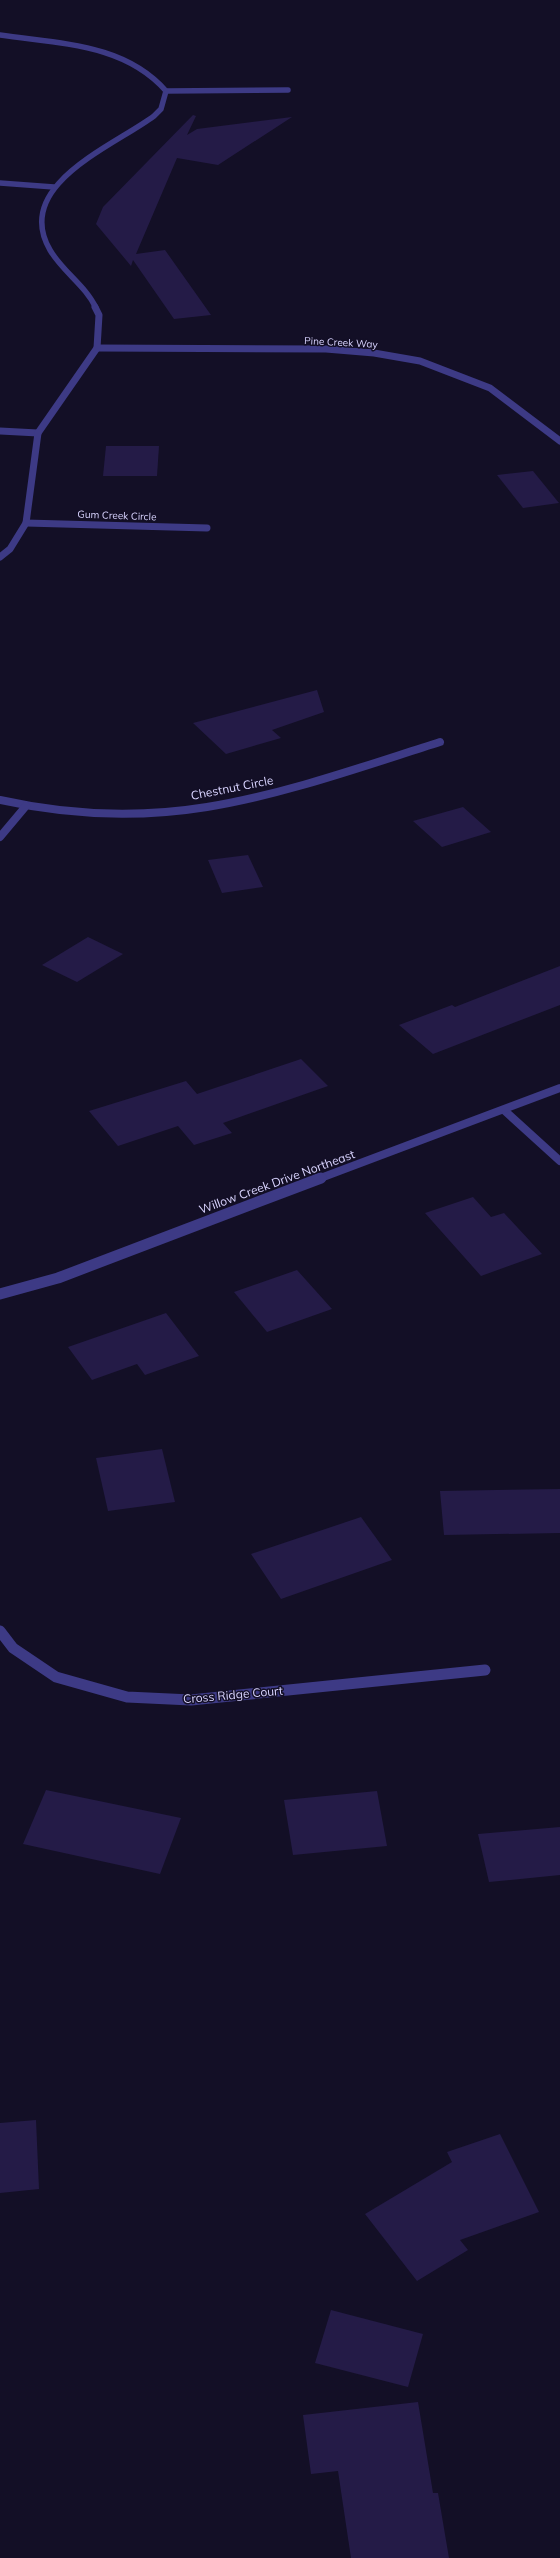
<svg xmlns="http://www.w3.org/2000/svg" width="560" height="2558" viewBox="0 0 560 2558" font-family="Mulish,sans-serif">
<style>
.building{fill:#241b47}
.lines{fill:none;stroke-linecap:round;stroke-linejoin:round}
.street-far3{stroke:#3d3a85;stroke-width:5.5}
.street-far2{stroke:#3d3a85;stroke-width:7}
.street-far1{stroke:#3d3a85;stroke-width:8}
.street{stroke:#3d3a85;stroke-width:11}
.labels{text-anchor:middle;stroke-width:3;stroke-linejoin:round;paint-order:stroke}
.far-street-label{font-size:10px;fill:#d9d4ff;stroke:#130f26}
.street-label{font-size:12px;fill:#d9d4ff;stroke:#130f26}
</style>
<rect width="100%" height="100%" fill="#130f26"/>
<g class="building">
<path d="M 193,115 L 196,116 L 187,135 L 197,129 L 292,117 L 218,165 L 177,158 L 136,254 L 165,250 L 211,315 L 174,319 L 133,260 L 131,266 L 96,224 L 103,207 Z"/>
<path d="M 106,446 L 159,446 L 157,476 L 103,476 Z"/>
<path d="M 533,471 L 559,503 L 523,508 L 497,475 Z"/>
<path d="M 317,690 L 324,712 L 272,730 L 281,738 L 226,754 L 193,723 Z"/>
<path d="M 463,807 L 491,832 L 442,847 L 413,821 Z"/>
<path d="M 248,855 L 263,887 L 222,893 L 208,860 Z"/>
<path d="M 88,937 L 123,954 L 77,982 L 42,965 Z"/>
<path d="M 560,966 L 560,1005 L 433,1054 L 399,1025 L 452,1005 L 455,1007 Z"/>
<path d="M 301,1059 L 328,1086 L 223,1123 L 232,1133 L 194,1145 L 178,1126 L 118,1146 L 89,1111 L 186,1081 L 197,1094 Z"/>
<path d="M 473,1197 L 491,1217 L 504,1213 L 542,1254 L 481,1276 L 425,1213 Z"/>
<path d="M 297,1270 L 332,1309 L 267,1332 L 234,1292 Z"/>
<path d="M 166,1313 L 199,1356 L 145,1375 L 137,1364 L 92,1380 L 68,1347 Z"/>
<path d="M 162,1449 L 175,1502 L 108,1511 L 96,1458 Z"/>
<path d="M 560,1489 L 560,1533 L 444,1535 L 440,1491 Z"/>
<path d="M 361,1517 L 392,1560 L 281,1599 L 251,1554 Z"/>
<path d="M 46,1790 L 181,1818 L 160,1874 L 23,1844 Z"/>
<path d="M 377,1791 L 387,1846 L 293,1855 L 284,1800 Z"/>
<path d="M 560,1827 L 560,1875 L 489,1882 L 478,1834 Z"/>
<path d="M 36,2120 L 39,2189 L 0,2193 L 0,2123 Z"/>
<path d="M 500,2134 L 539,2212 L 460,2240 L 468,2250 L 417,2281 L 365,2214 L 452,2162 L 447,2152 Z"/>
<path d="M 331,2310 L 423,2334 L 408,2387 L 315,2363 Z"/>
<path d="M 418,2402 L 433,2493 L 438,2493 L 449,2558 L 351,2558 L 338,2471 L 311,2474 L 303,2415 Z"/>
</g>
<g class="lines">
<g class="street-far3">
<path d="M 0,35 C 59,44 124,43 166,91 L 161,109 L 154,116 C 114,146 12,185 50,250 C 62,271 86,286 96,308"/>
<path d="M 166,91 L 288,90"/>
<path d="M 0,183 L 54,187"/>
</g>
<g class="street-far2">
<path d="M 97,348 L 326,349 L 374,353 L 420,361 L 490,388 L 560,441"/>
<path d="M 0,431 L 38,433"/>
<path d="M 26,523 L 207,528"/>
<path d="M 0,557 L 10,549 L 26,523 L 38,433 L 97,348 L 99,315 L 95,307"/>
</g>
<g class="street-far1">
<path d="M 0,800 C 67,815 139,818 207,807 C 286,794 364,766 440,742"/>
<path d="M 0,837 L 26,806"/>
<path d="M 505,1111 L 560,1161"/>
<path d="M 318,1179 L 560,1088"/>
</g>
<g class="street">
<path d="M 0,1294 L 58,1278 L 321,1178"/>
<path d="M 0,1631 L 13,1648 L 56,1677 L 127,1697 L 191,1700 L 485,1670"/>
</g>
</g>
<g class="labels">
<g class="far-street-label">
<text transform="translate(341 342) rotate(3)" y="4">Pine Creek Way</text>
<text transform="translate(117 515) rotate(2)" y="4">Gum Creek Circle</text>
</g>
<g class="street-label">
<text transform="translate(232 788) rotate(-11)" y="4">Chestnut Circle</text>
<text transform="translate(277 1182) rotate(-20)" y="4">Willow Creek Drive Northeast</text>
<text transform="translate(233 1695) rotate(-5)" y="4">Cross Ridge Court</text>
</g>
</g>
</svg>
